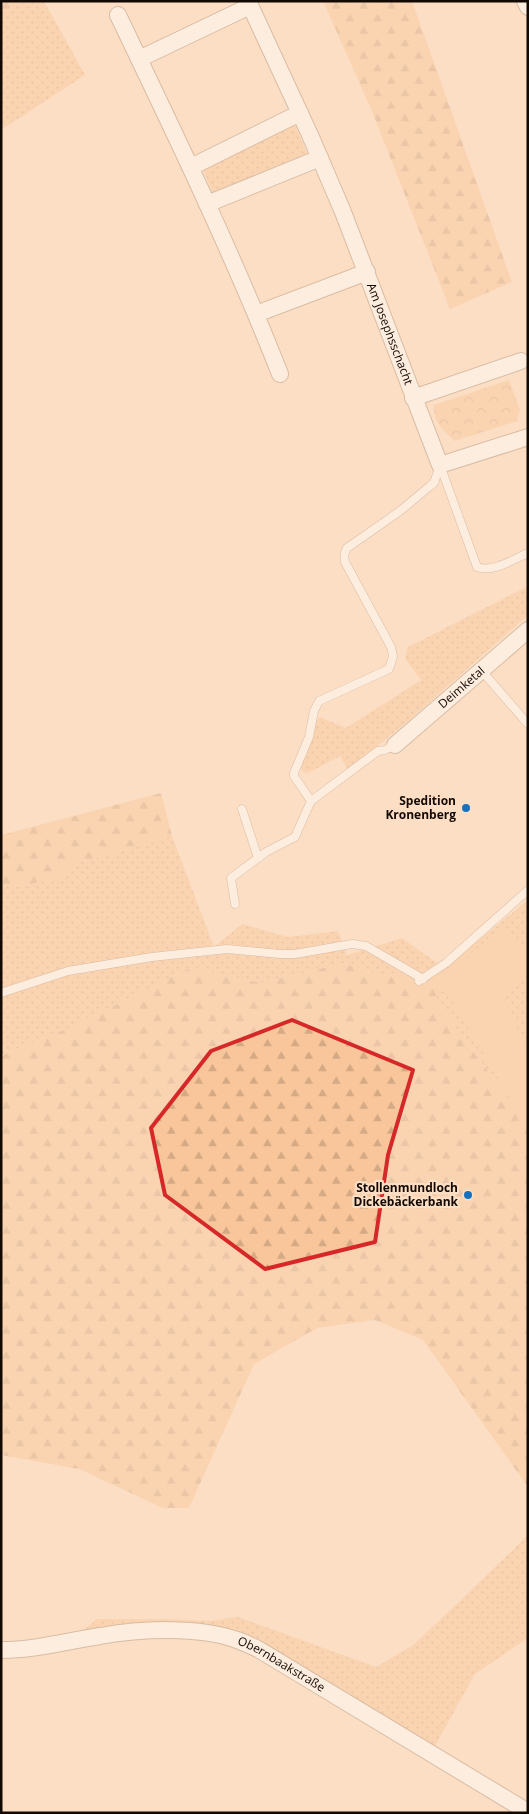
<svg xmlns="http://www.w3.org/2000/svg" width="529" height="1814" viewBox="0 0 529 1814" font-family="'Open Sans',sans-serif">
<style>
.grass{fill:url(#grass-dots)}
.forest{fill:url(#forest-firs)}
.park{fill:url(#park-crowns)}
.garden{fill:#f8c69a}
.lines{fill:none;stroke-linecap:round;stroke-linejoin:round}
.lane-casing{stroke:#ae937a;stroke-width:9}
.street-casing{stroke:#ae937a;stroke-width:18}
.lane{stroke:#fff;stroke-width:8}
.street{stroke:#fff;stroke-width:16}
.marked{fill:none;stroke:#d62828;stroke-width:4;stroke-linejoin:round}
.poi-dot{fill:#1571be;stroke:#fcdec4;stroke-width:2}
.labels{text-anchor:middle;stroke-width:4.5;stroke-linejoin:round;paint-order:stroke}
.street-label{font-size:12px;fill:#130903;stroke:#fcdec4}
.poi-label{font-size:12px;font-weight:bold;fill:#130903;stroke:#fcdec4;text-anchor:end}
</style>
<defs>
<pattern id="grass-dots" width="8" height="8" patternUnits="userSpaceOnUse" patternTransform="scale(1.25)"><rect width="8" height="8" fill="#f8c69a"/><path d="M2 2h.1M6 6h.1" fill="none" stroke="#d4a983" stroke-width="1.8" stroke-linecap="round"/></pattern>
<pattern id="forest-firs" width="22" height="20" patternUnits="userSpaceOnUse" patternTransform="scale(1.25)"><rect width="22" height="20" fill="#f8c69a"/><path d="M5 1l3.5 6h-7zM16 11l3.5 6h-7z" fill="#d4a983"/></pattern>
<pattern id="park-crowns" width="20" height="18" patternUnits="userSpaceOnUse" patternTransform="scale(1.25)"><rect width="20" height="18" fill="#f8c69a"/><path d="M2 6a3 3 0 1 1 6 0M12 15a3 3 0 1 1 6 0" fill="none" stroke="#d4a983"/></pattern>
</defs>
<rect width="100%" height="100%" fill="#fcdec4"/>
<g class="grass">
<path d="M 44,1 L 85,75 L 1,130 L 1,13 L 19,3 Z"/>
<path d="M 292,119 L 309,158 L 214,196 L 201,164 Z"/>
<path d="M 528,586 L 528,615 L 408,721 L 348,770 L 340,756 L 306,774 L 298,766 L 316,721 L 320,717 L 346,728 L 421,680 L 405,658 L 408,647 Z"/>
<path d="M 172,836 L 214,947 L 242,924 L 288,937 L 338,931 L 347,955 L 402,938 L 444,968 L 528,900 L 528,1111 L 520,1117 L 491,1075 L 436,1000 L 443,968 L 382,976 L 344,963 L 261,983 L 190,968 L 71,1027 L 1,1056 L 1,885 L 16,887 L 61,878 L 77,863 Z"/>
<path d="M 528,1535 L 528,1638 L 475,1674 L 432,1751 L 239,1635 L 76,1636 L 97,1619 L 170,1619 L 210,1621 L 238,1617 L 376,1667 L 412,1646 L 461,1600 Z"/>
</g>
<g class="forest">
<path d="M 1,1 L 45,1 L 19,3 L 1,13 Z"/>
<path d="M 323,1 L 412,1 L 512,282 L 450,309 L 371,109 Z"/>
<path d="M 161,793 L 172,836 L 77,863 L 61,878 L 16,887 L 1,885 L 1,835 Z"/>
<path d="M 344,963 L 382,976 L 444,968 L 436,1000 L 491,1075 L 520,1116 L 528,1111 L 528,1487 L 423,1340 L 375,1320 L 317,1328 L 254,1364 L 189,1508 L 163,1508 L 79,1469 L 1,1455 L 1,1056 L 71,1027 L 190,968 L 261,983 Z"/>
</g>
<path class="park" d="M 509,380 L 520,410 L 517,421 L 455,441 C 444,433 432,420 434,405 Z"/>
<path class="garden" d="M 503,926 L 528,954 L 528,974 L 503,995 L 528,1053 L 528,1110 L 520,1116 L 459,1011 L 438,982 Z"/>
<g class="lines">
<defs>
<g id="lane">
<path d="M 440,465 L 477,567 C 493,573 514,559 528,553"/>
<path d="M 481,670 L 528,724"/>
<path d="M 311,801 L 294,776 L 294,773 L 309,737 L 314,711 L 319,701 L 389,669 L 393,656 L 391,647 L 345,562 C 344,556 344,553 347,548 L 400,511 L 430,486 L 434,483 L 440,465"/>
<path d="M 242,809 L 258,858"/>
<path d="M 235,904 L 231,878 L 266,852 L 295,837 L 311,801 L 378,751 L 385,750 L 395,745"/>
<path d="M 419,981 L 446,963 L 528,890"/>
<path d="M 1,993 L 68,971 L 152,957 L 227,949 L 280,954 L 295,954 L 352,944 L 366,946 L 423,979"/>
</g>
<g id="street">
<path id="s1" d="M 248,1 L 310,135 L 343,212 L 440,465 L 528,437"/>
<path d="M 525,1 L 528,7"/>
<path d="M 118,15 C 175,134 232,252 280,374"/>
<path d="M 139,59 L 250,6"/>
<path d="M 191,167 L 300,113"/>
<path d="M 207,204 L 320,158"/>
<path d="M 256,314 L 367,272"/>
<path d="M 413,398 L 521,361"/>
<path id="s2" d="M 395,745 L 528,630"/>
<path id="s3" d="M 1,1650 C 35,1650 67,1641 100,1636 C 139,1629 199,1626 237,1640 C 244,1642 251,1646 258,1649 L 528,1812"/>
</g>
</defs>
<use href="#lane" class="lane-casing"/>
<use href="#street" class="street-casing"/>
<use href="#lane" class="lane"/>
<use href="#street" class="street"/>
</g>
<path d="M0 0H529V1814H0ZM 292,1020 L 413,1070 L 388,1155 L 375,1242 L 265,1269 L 165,1195 L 151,1128 L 211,1051 Z" fill="#fcdec4" fill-opacity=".55" fill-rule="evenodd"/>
<path class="marked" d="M 292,1020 L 413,1070 L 388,1155 L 375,1242 L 265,1269 L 165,1195 L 151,1128 L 211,1051 Z"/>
<g class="poi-dot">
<circle cx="466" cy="808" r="5"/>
<circle cx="468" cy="1195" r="5"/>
</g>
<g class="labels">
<g class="street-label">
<text dy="4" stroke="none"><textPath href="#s1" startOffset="362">Am Josephsschacht</textPath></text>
<text dy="4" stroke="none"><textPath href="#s2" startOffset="88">Deimketal</textPath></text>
<text dy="4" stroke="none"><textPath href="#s3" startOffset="289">Obernbaakstraße</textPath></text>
</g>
<g class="poi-label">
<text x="456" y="805">Spedition<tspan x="456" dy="14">Kronenberg</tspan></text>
<text x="458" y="1192">Stollenmundloch<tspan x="458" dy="14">Dickebäckerbank</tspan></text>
</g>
</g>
<rect width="529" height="1814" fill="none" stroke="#130903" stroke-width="5"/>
</svg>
